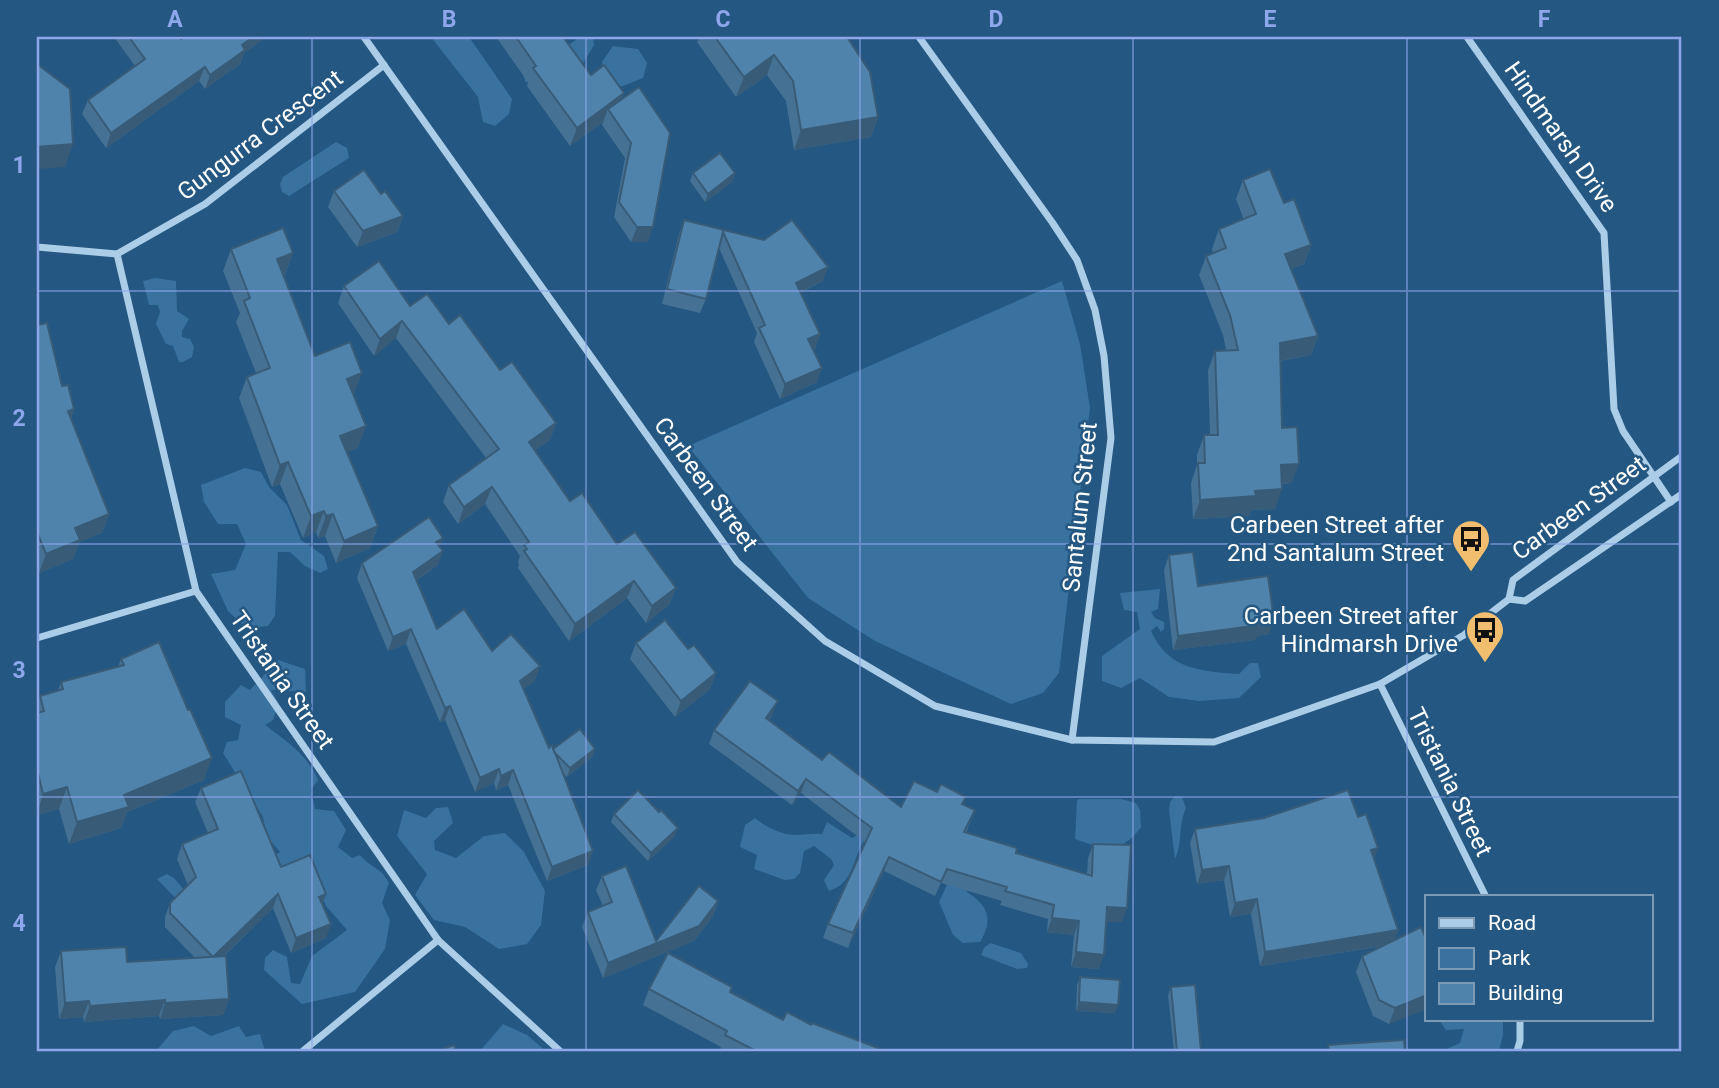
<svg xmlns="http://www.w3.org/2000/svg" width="1719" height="1088" viewBox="0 0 1719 1088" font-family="Roboto,sans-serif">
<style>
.green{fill:#39719f}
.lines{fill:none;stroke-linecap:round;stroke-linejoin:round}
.street{stroke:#accde7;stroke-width:7}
.wall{fill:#457194}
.shaded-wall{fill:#385c78}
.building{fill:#5083ac;stroke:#385c78;stroke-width:2}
.grid{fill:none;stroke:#8ea6ec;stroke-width:2;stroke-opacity:0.55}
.labels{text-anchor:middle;stroke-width:5;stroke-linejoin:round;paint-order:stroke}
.street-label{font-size:24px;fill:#fff;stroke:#245781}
.poi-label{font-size:24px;fill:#fff;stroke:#245781;text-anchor:end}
.neatline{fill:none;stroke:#8ea6ec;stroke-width:2.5}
.grid-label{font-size:23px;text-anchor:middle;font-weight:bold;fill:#8ea6ec}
</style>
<rect width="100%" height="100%" fill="#245781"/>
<g class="green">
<path d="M 431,37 L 469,37 L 512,99 L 509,114 L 495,126 L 483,122 L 478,97 Z"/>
<path d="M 580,37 L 593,37 L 594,45 L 580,68 L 562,58 L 526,83 L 522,72 L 533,64 L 555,55 Z"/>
<path d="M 613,46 L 638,49 L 647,63 L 643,78 L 623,86 L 605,87 L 602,62 Z"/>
<path d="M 336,142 L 347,148 L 349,158 L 289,196 L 282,192 L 280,184 L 283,177 Z"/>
<path d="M 156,278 L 176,281 L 177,311 L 189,319 L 182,331 L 182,337 L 190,339 L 194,347 L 192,357 L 183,362 L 179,362 L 173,346 L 166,344 L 156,324 L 160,312 L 158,305 L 149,305 L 143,281 Z"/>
<path d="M 1062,281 L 1080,344 L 1090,408 L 1059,673 L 1043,693 L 1011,704 L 875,641 L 808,598 L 688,446 Z"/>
<path d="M 245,468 L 261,472 L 269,487 L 287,505 L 301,540 L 324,556 L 328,569 L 320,573 L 305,566 L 290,552 L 278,552 L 275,616 L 268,626 L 247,629 L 228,611 L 211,574 L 235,570 L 246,544 L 237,524 L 218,524 L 204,502 L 201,485 Z"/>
<path d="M 1160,589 L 1158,609 L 1151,612 L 1155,618 L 1164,622 L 1164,629 L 1161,632 L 1157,626 L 1151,631 C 1169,670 1200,671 1239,674 L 1250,663 L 1258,663 L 1261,677 L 1239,698 L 1199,701 L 1169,697 L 1140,678 L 1121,688 L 1102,681 L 1102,656 L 1140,629 L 1137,612 L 1124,610 L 1120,593 Z"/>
<path d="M 278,660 L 305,669 L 306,692 L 271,690 L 279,704 L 273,720 L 265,725 C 285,740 308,755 318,780 L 311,790 L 315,809 L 334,811 L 346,830 L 338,847 L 352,858 L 360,855 C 372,869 381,867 389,883 L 382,903 L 390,920 L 385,949 L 355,992 L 302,1004 L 264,970 L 265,958 L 273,950 L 287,957 L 291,983 L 300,984 L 312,956 L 347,930 L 326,906 L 307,865 L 180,903 L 157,879 L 167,874 L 174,878 L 185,891 L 228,885 L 280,852 L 267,837 L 263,817 L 223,753 L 227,742 L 238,740 L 241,725 L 225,717 L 225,702 L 241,685 L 250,690 Z"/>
<path d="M 1175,796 L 1182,797 L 1186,808 C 1178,824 1183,843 1175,859 L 1169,810 L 1170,802 Z"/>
<path d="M 1079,799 L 1121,799 L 1136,803 L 1140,810 L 1141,827 C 1121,855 1103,849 1075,839 L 1077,801 Z"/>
<path d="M 448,807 L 453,823 L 434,841 L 435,850 L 456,858 L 484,836 L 505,833 L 524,852 L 545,891 L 541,925 L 527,944 L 499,949 L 465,927 L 434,920 L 415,895 L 427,874 L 397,836 L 404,810 L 426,818 L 436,808 Z"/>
<path d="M 755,818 C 764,826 780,834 793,835 C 802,835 812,833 822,834 L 827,822 L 852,838 L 874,825 C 870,832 865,839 861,846 C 852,865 851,884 829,891 L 824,880 L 834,865 L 831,859 L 814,846 L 804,851 L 800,873 L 794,879 L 785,880 L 754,869 L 757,855 L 740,847 L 745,825 Z"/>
<path d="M 952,874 L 964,882 L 967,892 C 988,905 994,920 980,942 L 963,943 L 953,935 L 939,902 Z"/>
<path d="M 990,943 L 1021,953 L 1028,964 L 1027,968 L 1017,969 L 981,955 L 984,948 Z"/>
<path d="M 1442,1020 L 1503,1020 L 1503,1035 L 1499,1051 L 1442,1051 L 1460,1043 L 1464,1029 L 1446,1030 L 1441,1023 Z"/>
<path d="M 503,1024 L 527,1035 L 546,1051 L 480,1051 Z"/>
<path d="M 194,1026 L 211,1036 L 239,1026 L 246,1037 L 260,1034 L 265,1051 L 156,1051 L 173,1031 Z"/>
</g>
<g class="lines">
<g class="street">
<path d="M 364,37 L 737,562 L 825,641 L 935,706 L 1072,740 L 1214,742 L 1380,684 L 1464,635 L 1496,609 L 1509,599 L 1513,580 L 1682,456"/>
<path d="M 919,37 L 1052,222 L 1077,260 L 1095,310 L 1104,356 L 1111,438 L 1072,740"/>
<path d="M 1467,37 L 1604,233 L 1614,409 L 1623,431 L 1671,502"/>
<path d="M 37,247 L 117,254 L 205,204 L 384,65"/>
<path d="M 117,254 L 196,591 L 438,940 L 560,1051"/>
<path d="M 1509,599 L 1525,601 L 1682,494"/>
<path d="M 37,638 L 196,591"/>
<path d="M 1380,684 L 1486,897"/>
<path d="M 303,1051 L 438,940"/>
<path d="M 1517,1051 L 1520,1041 L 1520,1020"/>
</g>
</g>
<g class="wall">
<path d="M 114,37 L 180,37 L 181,39 L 261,41 L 244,53 L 240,64 L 205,89 L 199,81 L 106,148 L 82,114 L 88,100 L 135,66 Z"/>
<path d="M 496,37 L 563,37 L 591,75 L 622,99 L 639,87 L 648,242 L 631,242 L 614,217 L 625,158 L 602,125 L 603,122 L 570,146 L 527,86 L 528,82 Z"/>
<path d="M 700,37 L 847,37 L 878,117 L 871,137 L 794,150 L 786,101 L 767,75 L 736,97 L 697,42 Z"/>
<path d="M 693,173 L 735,173 L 732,182 L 705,202 L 690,181 Z"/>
<path d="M 1243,180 L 1284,203 L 1311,245 L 1304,264 L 1291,269 L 1318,336 L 1311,355 L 1280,361 L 1282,428 L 1292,483 L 1282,484 L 1275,509 L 1251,510 L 1249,516 L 1193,519 L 1191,483 L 1197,465 L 1197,455 L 1204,435 L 1210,435 L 1208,370 L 1215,351 L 1226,350 L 1223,335 L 1199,275 L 1206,256 L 1213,253 L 1212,249 L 1219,229 L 1244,220 L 1236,199 Z"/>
<path d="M 334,191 L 381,194 L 403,216 L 397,232 L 357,247 L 328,207 Z"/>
<path d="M 684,220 L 764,240 L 823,281 L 800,293 L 820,334 L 815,349 L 813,349 L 817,382 L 780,399 L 754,342 L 757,333 L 719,248 L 706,299 L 700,313 L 662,304 L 679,234 Z"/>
<path d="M 231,249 L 293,253 L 285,275 L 284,275 L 315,356 L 354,394 L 353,395 L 358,448 L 347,452 L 378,526 L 370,548 L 336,563 L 325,536 L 318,538 L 316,532 L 303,538 L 280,484 L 272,487 L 239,398 L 247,377 L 256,373 L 236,322 L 240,313 L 223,271 Z"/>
<path d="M 344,286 L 410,306 L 449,324 L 500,370 L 556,423 L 550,440 L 535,450 L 570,501 L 617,544 L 676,588 L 669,605 L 646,623 L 627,598 L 569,641 L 518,568 L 519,564 L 518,562 L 520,556 L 485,504 L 458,524 L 443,502 L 449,485 L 486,458 L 396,338 L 374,356 L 338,303 Z"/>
<path d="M 37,325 L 62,386 L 74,409 L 71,418 L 109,514 L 102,533 L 79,542 L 73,559 L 39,573 L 37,566 Z"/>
<path d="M 440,547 L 438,565 L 417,580 L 437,629 L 492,651 L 535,681 L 523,689 L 549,748 L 553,749 L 595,749 L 592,757 L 567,777 L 562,772 L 588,865 L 547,881 L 508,785 L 496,790 L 494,783 L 475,792 L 445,720 L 440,722 L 406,644 L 388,651 L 357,578 L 362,563 Z"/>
<path d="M 1169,555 L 1198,586 L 1269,634 L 1257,636 L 1255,640 L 1173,650 L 1164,570 Z"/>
<path d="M 636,643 L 688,649 L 716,673 L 710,689 L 675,717 L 630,659 Z"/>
<path d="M 121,659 L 204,780 L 127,812 L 121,828 L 69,844 L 59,809 L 37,815 L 37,706 L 40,696 L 58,691 L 61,682 L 118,667 Z"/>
<path d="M 772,715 L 769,720 L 822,760 L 901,807 L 963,805 L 975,810 L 966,833 L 1016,853 L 1087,874 L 1088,858 L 1093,844 L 1122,922 L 1106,922 L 1099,969 L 1071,967 L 1074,935 L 1047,932 L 1048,919 L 1000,905 L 1002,901 L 941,883 L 935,896 L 884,871 L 848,948 L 823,938 L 828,924 L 865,842 L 801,793 L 792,805 L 709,744 L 714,730 Z"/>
<path d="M 201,788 L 281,867 L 322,904 L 326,938 L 291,953 L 273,908 L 224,956 L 229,999 L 223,1015 L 160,1019 L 159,1016 L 84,1022 L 83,1017 L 59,1019 L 55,967 L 61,951 L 127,962 L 195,958 L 165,927 L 165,917 L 170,903 L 188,885 L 177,859 L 182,844 L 208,833 L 195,802 Z"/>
<path d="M 614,814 L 675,836 L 648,861 L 611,822 Z"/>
<path d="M 1195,829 L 1374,859 L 1398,930 L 1394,940 L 1427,941 L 1389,1024 L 1373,1016 L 1356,972 L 1362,956 L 1383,946 L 1260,966 L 1251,914 L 1230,917 L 1224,880 L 1197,884 L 1190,843 Z"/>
<path d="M 602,876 L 656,941 L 718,901 L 713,916 L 694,941 L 603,978 L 582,927 L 588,912 L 603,906 L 596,890 Z"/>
<path d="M 1080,977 L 1115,1013 L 1076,1011 L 1077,985 Z"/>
<path d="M 1171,987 L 1201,1051 L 1174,1051 L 1168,995 Z"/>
<path d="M 649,989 L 730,992 L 783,1020 L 811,1025 L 886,1051 L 720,1051 L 721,1047 L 643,1005 Z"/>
</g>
<g class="shaded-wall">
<path d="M 253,37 L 263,37 L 261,41 L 244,53 L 240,64 L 205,89 L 210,75 L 242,45 Z"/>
<path d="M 774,55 L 767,75 L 736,97 L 744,77 Z"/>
<path d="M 205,67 L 199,81 L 106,148 L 111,133 Z"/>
<path d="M 624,93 L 618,111 L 608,109 L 603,122 L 570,146 L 577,128 Z"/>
<path d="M 878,117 L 871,137 L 794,150 L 801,130 Z"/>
<path d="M 73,144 L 65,167 L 37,169 L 37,147 Z"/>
<path d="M 735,173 L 732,182 L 705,202 L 708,194 Z"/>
<path d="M 403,216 L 397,232 L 357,247 L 363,231 Z"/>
<path d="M 637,227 L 653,227 L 648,242 L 631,242 Z"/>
<path d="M 1311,245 L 1304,264 L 1278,274 L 1285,254 Z"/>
<path d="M 293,253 L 285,275 L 269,281 L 277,259 Z"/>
<path d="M 828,267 L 823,281 L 790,297 L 796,283 Z"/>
<path d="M 402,321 L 396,338 L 374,356 L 380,339 Z"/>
<path d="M 820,334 L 815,349 L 803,353 L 808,339 Z"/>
<path d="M 1318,336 L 1311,355 L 1273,362 L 1280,343 Z"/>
<path d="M 822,368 L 817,382 L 780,399 L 785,384 Z"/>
<path d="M 362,373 L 354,394 L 339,401 L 347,379 Z"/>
<path d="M 74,409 L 67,428 L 68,411 Z"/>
<path d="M 556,423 L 550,440 L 523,459 L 529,442 Z"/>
<path d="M 366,426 L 358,448 L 332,458 L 340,436 Z"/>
<path d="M 288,462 L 280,484 L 272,487 L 280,465 Z"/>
<path d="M 1299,464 L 1292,483 L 1274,484 L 1281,465 Z"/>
<path d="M 492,487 L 485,504 L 458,524 L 464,507 Z"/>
<path d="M 1282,489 L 1275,509 L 1251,510 L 1249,516 L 1193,519 L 1200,500 L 1255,491 Z"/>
<path d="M 324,511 L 316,532 L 303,538 L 311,516 Z"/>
<path d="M 109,514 L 102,533 L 79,542 L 73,559 L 39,573 L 46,554 L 75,528 Z"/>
<path d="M 333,514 L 325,536 L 318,538 L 326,516 Z"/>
<path d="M 378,526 L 370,548 L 336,563 L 344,541 Z"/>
<path d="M 443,538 L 438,552 L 436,542 Z"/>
<path d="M 443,551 L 438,565 L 408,586 L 413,572 Z"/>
<path d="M 634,581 L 627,598 L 569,641 L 575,624 Z"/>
<path d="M 676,588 L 669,605 L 646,623 L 652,606 Z"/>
<path d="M 1274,620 L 1269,634 L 1257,636 L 1255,640 L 1173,650 L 1178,636 Z"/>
<path d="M 411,629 L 406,644 L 388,651 L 393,637 Z"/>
<path d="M 540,666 L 535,681 L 515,695 L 520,681 Z"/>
<path d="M 716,673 L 710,689 L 675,717 L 681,701 Z"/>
<path d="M 778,701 L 772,715 L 761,732 L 766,718 Z"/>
<path d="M 450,706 L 445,720 L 440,722 L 445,708 Z"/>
<path d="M 595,749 L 592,757 L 567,777 L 570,768 Z"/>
<path d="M 212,758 L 204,780 L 127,812 L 121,828 L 69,844 L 77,822 L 124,795 Z"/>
<path d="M 499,769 L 494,783 L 475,792 L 480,778 Z"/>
<path d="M 513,770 L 508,785 L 496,790 L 501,776 Z"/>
<path d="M 806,779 L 801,793 L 792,805 L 798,791 Z"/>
<path d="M 67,787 L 59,809 L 37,815 L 43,794 Z"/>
<path d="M 678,828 L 675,836 L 648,861 L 651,853 Z"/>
<path d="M 1378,848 L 1373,862 L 1371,850 Z"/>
<path d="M 593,851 L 588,865 L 547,881 L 552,867 Z"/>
<path d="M 889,857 L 884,871 L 848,948 L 853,933 Z"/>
<path d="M 1229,866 L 1224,880 L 1197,884 L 1202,870 Z"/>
<path d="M 278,894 L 273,908 L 208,971 L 213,957 Z"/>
<path d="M 326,894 L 321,908 L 319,897 Z"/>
<path d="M 1257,899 L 1251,914 L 1230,917 L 1235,903 Z"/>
<path d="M 718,901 L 713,916 L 694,941 L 603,978 L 608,963 L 699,926 Z"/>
<path d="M 1107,907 L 1127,908 L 1122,922 L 1102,922 Z"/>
<path d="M 1052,918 L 1079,921 L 1074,935 L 1047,932 Z"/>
<path d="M 331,924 L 326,938 L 291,953 L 296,938 Z"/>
<path d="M 1398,930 L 1393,944 L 1260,966 L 1265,952 Z"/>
<path d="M 1076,952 L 1104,955 L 1099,969 L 1071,967 Z"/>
<path d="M 1427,995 L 1427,1009 L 1389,1024 L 1395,1008 Z"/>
<path d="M 229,999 L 223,1015 L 160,1019 L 165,1003 Z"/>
<path d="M 165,1000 L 159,1016 L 84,1022 L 90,1006 Z"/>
<path d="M 89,1001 L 83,1017 L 59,1019 L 65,1003 Z"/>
<path d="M 1079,1002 L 1118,1005 L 1115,1013 L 1076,1011 Z"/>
</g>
<g class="building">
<path d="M 129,37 L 180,37 L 181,39 L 184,37 L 253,37 L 242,45 L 245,50 L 210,75 L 205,67 L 111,133 L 88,100 L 145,59 Z"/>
<path d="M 516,37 L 563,37 L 591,75 L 604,65 L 624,93 L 577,128 L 533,68 L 536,66 Z"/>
<path d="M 715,37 L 847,37 L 870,72 L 878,117 L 801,130 L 793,81 L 774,55 L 744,77 Z"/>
<path d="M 37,64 L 70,89 L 73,144 L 37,147 Z"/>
<path d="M 639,87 L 670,133 L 653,227 L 637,227 L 619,202 L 631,143 L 608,109 Z"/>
<path d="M 720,153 L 735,173 L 708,194 L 693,173 Z"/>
<path d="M 1270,169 L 1284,203 L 1294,199 L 1311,245 L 1285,254 L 1318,336 L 1280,343 L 1282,428 L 1297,427 L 1299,464 L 1281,465 L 1282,489 L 1255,491 L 1256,496 L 1200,500 L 1198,463 L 1205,463 L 1204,435 L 1218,435 L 1215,351 L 1238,350 L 1230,315 L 1206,256 L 1226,248 L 1219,229 L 1256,214 L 1243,180 Z"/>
<path d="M 364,170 L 381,194 L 385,191 L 403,216 L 363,231 L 334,191 Z"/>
<path d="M 684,220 L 764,240 L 792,220 L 828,267 L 796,283 L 820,334 L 808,339 L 822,368 L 785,384 L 759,328 L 765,325 L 723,232 L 706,299 L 667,289 Z"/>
<path d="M 283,228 L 293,253 L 277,259 L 315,356 L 350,342 L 362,373 L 347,379 L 366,426 L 340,436 L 378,526 L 344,541 L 333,514 L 326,516 L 324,511 L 311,516 L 288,462 L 280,465 L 247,377 L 270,368 L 244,301 L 250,298 L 231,249 Z"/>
<path d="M 379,261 L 410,306 L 427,294 L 449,324 L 460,315 L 500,370 L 512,362 L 556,423 L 529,442 L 570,501 L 582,493 L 617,544 L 635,532 L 676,588 L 652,606 L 634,581 L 575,624 L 524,551 L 527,549 L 524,545 L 529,542 L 492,487 L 464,507 L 449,485 L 499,449 L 402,321 L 380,339 L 344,286 Z"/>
<path d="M 47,323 L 62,386 L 68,385 L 74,409 L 68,411 L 109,514 L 75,528 L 80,540 L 46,554 L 37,532 L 37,325 Z"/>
<path d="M 429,517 L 443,538 L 436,542 L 443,551 L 413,572 L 437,629 L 464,609 L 492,651 L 511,634 L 540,666 L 520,681 L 549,748 L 552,745 L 593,851 L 552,867 L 513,770 L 501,776 L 499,769 L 480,778 L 450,706 L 445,708 L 411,629 L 393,637 L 362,563 Z"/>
<path d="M 1193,552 L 1198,586 L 1268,576 L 1274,620 L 1260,622 L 1260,625 L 1178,636 L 1169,555 Z"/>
<path d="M 665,620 L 688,649 L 694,645 L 716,673 L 681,701 L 636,643 Z"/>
<path d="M 159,642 L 188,710 L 190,709 L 212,758 L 124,795 L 129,807 L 77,822 L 67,787 L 43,794 L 37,769 L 37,713 L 44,711 L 40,696 L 63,689 L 61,682 L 124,665 L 121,659 Z"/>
<path d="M 750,681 L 778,701 L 766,718 L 822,760 L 829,752 L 901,807 L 914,781 L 937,792 L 941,784 L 966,797 L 962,804 L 975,810 L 964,832 L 1017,848 L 1016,853 L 1092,876 L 1093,844 L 1131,845 L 1127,908 L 1107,907 L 1104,955 L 1076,952 L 1079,921 L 1052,918 L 1054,905 L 1005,891 L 1007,887 L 947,869 L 941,882 L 889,857 L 853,933 L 828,924 L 872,828 L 806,779 L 798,791 L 714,730 Z"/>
<path d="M 580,729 L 595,749 L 570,768 L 555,753 L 553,749 Z"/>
<path d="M 241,771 L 281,867 L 310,855 L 326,894 L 319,897 L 331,924 L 296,938 L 278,894 L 213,957 L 170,913 L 170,903 L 196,877 L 182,844 L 218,829 L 201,788 Z"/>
<path d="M 638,790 L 659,812 L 661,810 L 678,828 L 651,853 L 614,814 Z"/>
<path d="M 1348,790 L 1358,817 L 1366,814 L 1378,848 L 1371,850 L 1398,930 L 1265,952 L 1257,899 L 1235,903 L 1229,866 L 1202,870 L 1195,829 L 1264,818 Z"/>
<path d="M 626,866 L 656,941 L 699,886 L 718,901 L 699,926 L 608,963 L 588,912 L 612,902 L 602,876 Z"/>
<path d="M 1421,927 L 1427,941 L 1427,995 L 1395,1008 L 1379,1000 L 1362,956 Z"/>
<path d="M 126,947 L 127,962 L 226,956 L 229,999 L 165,1003 L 165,1000 L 90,1006 L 89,1001 L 65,1003 L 61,951 Z"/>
<path d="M 668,953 L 732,987 L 730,992 L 783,1020 L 787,1012 L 811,1025 L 812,1023 L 886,1051 L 756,1051 L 725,1035 L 727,1031 L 649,989 Z"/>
<path d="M 1080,977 L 1120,980 L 1118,1005 L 1079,1002 Z"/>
<path d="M 1195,985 L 1201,1051 L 1177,1051 L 1171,987 Z"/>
<path d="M 1404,1040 L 1405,1051 L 1329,1051 L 1328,1045 Z"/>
<path d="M 454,1045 L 456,1051 L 438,1051 Z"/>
</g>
<path class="grid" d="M 312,37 L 312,1051M 586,37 L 586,1051M 860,37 L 860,1051M 1133,37 L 1133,1051M 1407,37 L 1407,1051M 37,291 L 1682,291M 37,544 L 1682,544M 37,797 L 1682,797"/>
<defs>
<symbol id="bus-pin" viewBox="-11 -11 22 30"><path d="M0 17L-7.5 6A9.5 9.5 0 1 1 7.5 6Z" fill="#f1be70" stroke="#245781"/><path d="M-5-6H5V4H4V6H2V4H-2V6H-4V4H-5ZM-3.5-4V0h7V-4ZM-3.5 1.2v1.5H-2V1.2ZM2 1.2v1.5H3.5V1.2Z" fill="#111"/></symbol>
</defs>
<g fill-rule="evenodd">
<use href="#bus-pin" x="1449" y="517" width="44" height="60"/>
<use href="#bus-pin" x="1463" y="608" width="44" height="60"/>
</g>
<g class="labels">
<g class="street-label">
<text transform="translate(260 135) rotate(-37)" y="8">Gungurra Crescent</text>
<text transform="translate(1561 137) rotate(55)" y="8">Hindmarsh Drive</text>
<text transform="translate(706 484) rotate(54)" y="8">Carbeen Street</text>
<text transform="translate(1080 507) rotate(-84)" y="8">Santalum Street</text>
<text transform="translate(1579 508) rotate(-36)" y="8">Carbeen Street</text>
<text transform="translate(282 680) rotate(55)" y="8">Tristania Street</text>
<text transform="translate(1450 782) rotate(64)" y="8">Tristania Street</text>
</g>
<g class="poi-label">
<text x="1444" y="533">Carbeen Street after<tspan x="1444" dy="28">2nd Santalum Street</tspan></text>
<text x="1458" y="624">Carbeen Street after<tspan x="1458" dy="28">Hindmarsh Drive</tspan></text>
</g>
</g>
<rect width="1719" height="1088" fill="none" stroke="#245781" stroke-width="77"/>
<rect x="1425" y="895" width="228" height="126" fill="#245781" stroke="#7c9ab3" stroke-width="2"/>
<rect x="1439" y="918" width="35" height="10" fill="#accde7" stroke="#7c9ab3" stroke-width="2"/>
<text x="1488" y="930" font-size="21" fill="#ffffff">Road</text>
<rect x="1439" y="948" width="35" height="21" fill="#39719f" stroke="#7c9ab3" stroke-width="2"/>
<text x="1488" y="965" font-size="21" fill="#ffffff">Park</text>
<rect x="1439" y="983" width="35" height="21" fill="#5083ac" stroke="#7c9ab3" stroke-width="2"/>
<text x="1488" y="1000" font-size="21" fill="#ffffff">Building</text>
<rect x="38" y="38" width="1642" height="1012" class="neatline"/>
<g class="grid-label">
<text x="175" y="27">A</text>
<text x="449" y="27">B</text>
<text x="723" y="27">C</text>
<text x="996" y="27">D</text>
<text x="1270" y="27">E</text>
<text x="1544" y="27">F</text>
<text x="19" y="173">1</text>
<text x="19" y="426">2</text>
<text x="19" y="678">3</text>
<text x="19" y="931">4</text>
</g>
</svg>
